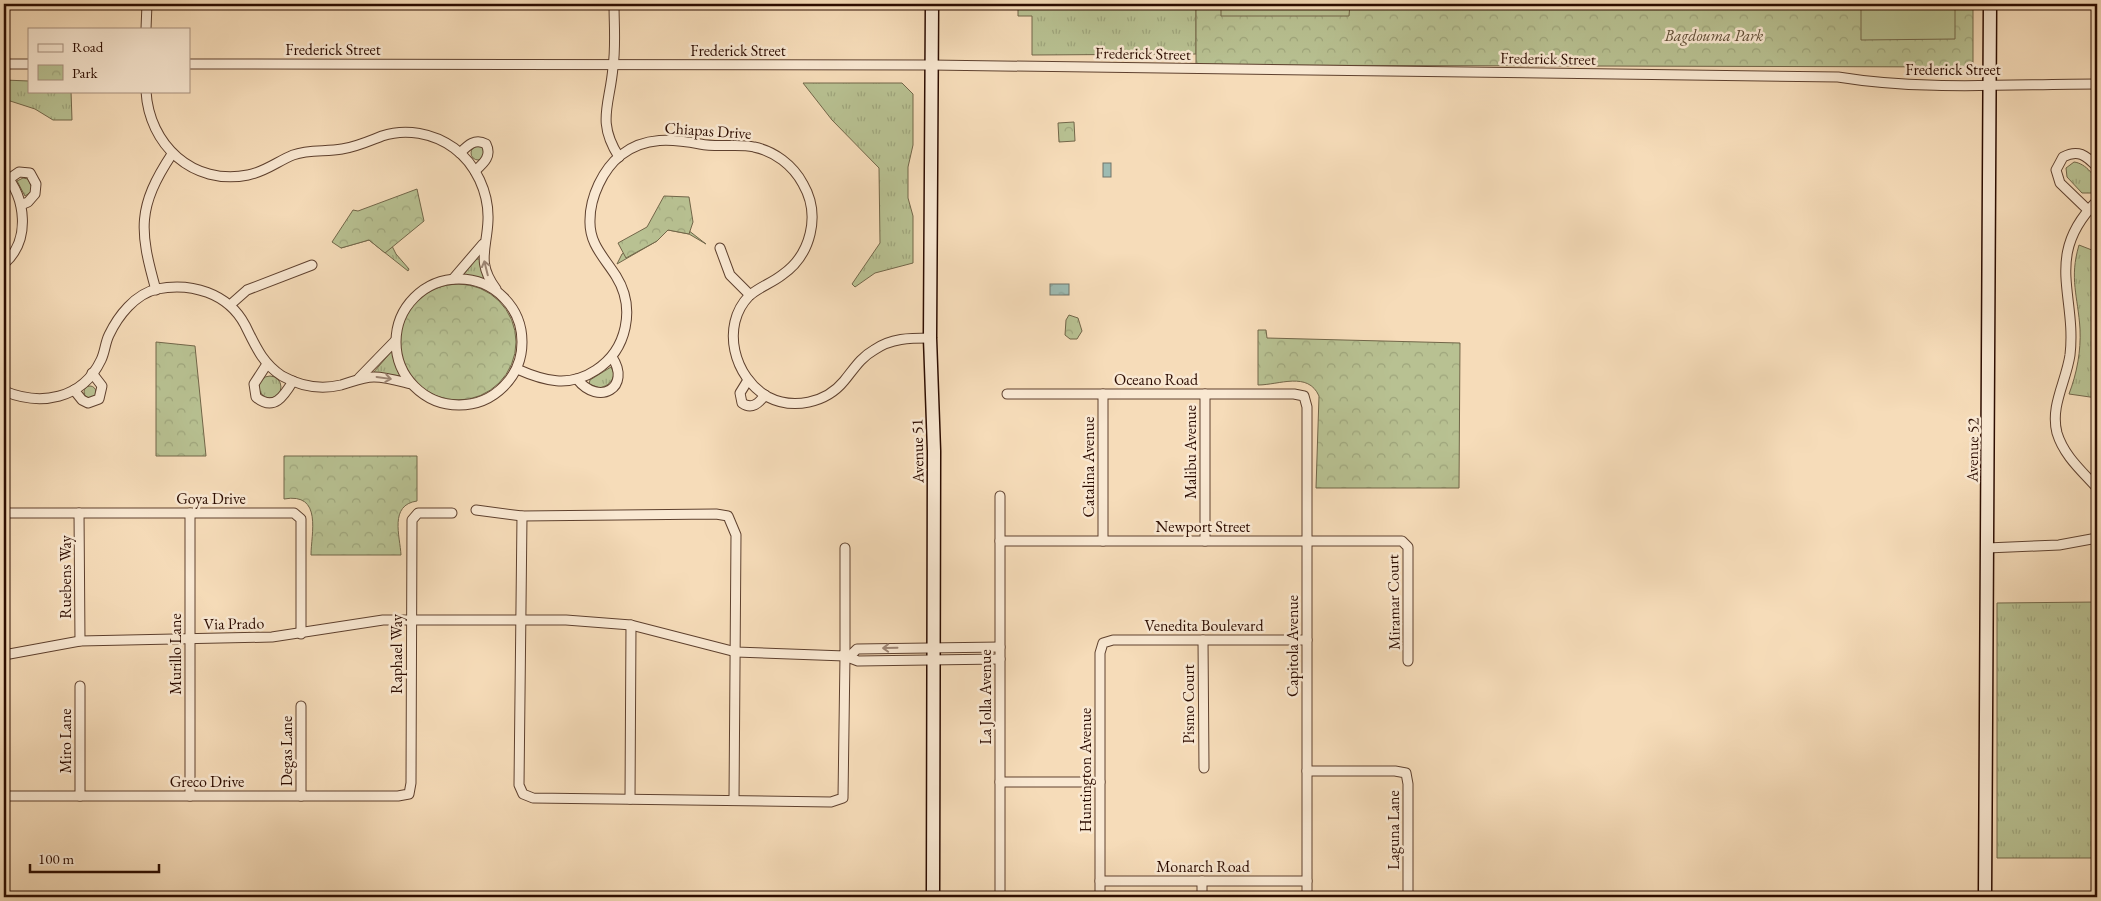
<svg xmlns="http://www.w3.org/2000/svg" width="2101" height="901" viewBox="0 0 2101 901" font-family="'EB Garamond',serif">
<style>
.grass{fill:url(#grass-tufts);stroke:#726649}
.park{fill:url(#park-crowns);stroke:#726649}
.garden{fill:#b8c192;stroke:#726649}
.water{fill:url(#water-ripples);stroke:#70756b}
.lines{fill:none;stroke-linecap:round;stroke-linejoin:round}
.street-casing{stroke:#5e402e;stroke-width:11}
.secondary-casing{stroke:#2c0c00;stroke-width:15}
.street{stroke:#f9e8d2;stroke-width:9}
.secondary{stroke:#f9e8d2;stroke-width:12}
.oneway{stroke:#9d8574}
.labels{text-anchor:middle;stroke-width:5;stroke-linejoin:round;paint-order:stroke}
.park-label{font-size:16px;font-style:italic;fill:#5d4b33;stroke:#f9e8d2}
.street-label{font-size:16px;fill:#2c0c00;stroke:#f9e8d2}
</style>
<defs>
<pattern id="grass-tufts" width="24" height="20" patternUnits="userSpaceOnUse" patternTransform="scale(1.25)"><rect width="24" height="20" fill="#b8c192"/><path d="M3 7l-1-3M5 7V3M7 7l1-3M15 17l-1-3M17 17v-4M19 17l1-3" fill="none" stroke="#9ea57c"/></pattern>
<pattern id="park-crowns" width="20" height="18" patternUnits="userSpaceOnUse" patternTransform="scale(1.25)"><rect width="20" height="18" fill="#b8c192"/><path d="M2 6a3 3 0 1 1 6 0M12 15a3 3 0 1 1 6 0" fill="none" stroke="#9ea57c"/></pattern>
<pattern id="water-ripples" width="26" height="14" patternUnits="userSpaceOnUse" patternTransform="scale(1.25)"><rect width="26" height="14" fill="#9dbbb2"/><path d="M2 4q2-2 4 0t4 0M15 11q2-2 4 0t4 0" fill="none" stroke="#87a097"/></pattern>
</defs>
<rect width="100%" height="100%" fill="#f6dcb9"/>
<filter id="stains"><feTurbulence type="fractalNoise" baseFrequency=".004" numOctaves="4"/><feColorMatrix values="0 0 0 0 .2 0 0 0 0 .09 0 0 0 0 .02 0 0 0 .5 -.17"/></filter>
<radialGradient id="worn" r=".72"><stop offset=".6" stop-color="#630" stop-opacity="0"/><stop offset="1" stop-color="#630" stop-opacity=".3"/></radialGradient>
<g class="grass">
<path d="M 1018,4 L 1196,4 L 1196,54 L 1032,55 L 1032,16 L 1018,16 Z"/>
<path d="M 4,80 L 29,81 L 29,91 L 71,91 L 72,120 L 53,120 L 35,109 L 4,99 Z"/>
<path d="M 803,83 L 902,83 L 913,94 L 913,145 L 908,167 L 908,198 L 913,216 L 913,263 L 875,273 L 855,287 L 852,284 L 880,243 L 879,168 L 832,120 Z"/>
<circle cx="478" cy="153" r="7"/>
<path d="M 2074,162 C 2085,163 2098,177 2097,188 L 2091,193 L 2082,193 L 2067,177 L 2066,168 Z"/>
<path d="M 23,178 L 28,179 L 32,188 L 31,192 L 25,196 L 17,181 Z"/>
<path d="M 665,226 L 688,230 L 706,244 L 689,234 L 668,230 L 657,241 L 617,264 L 622,254 Z"/>
<path d="M 360,233 L 391,244 L 396,254 L 409,269 L 408,271 L 369,240 L 341,248 Z"/>
<path d="M 2079,245 L 2097,252 L 2097,398 L 2069,394 C 2077,373 2081,351 2080,329 C 2078,296 2069,279 2079,245 Z"/>
<path d="M 476,259 L 480,259 L 485,280 L 463,275 Z"/>
<path d="M 391,352 L 394,352 L 402,376 L 373,373 Z"/>
<path d="M 611,367 L 614,374 C 612,382 609,385 600,388 L 589,384 L 590,380 Z"/>
<circle cx="270" cy="387" r="11"/>
<circle cx="90" cy="392" r="6"/>
<path d="M 2097,602 L 2097,858 L 1997,858 L 1997,603 Z"/>
</g>
<g class="park">
<path d="M 1196,4 L 1973,4 L 1973,67 L 1196,65 Z"/>
<path d="M 1074,122 L 1075,141 L 1059,142 L 1058,123 Z"/>
<path d="M 417,189 L 424,221 L 385,253 L 369,240 L 341,248 L 332,242 L 353,210 L 358,211 Z"/>
<path d="M 664,196 L 689,197 L 693,222 L 689,234 L 668,230 L 657,241 L 626,258 L 618,243 L 647,227 Z"/>
<circle cx="458" cy="342" r="58"/>
<path d="M 1069,315 L 1078,318 L 1082,331 L 1077,339 L 1070,339 L 1065,335 L 1066,320 Z"/>
<path d="M 1258,330 L 1266,330 L 1267,338 L 1460,343 L 1459,488 L 1316,488 L 1319,396 C 1308,371 1279,385 1258,385 Z"/>
<path d="M 156,342 L 195,346 L 206,456 L 156,456 Z"/>
<path d="M 284,456 L 417,456 L 417,501 C 389,505 400,536 401,555 L 311,555 C 311,534 323,492 284,499 Z"/>
</g>
<g class="garden">
<path d="M 1221,4 L 1350,4 L 1349,16 L 1221,16 Z"/>
<path d="M 1861,4 L 1955,4 L 1955,39 L 1861,40 Z"/>
</g>
<g class="water">
<rect x="1103" y="163" width="8" height="14"/>
<rect x="1050" y="284" width="19" height="11"/>
</g>
<g class="lines">
<defs>
<g id="street">
<path d="M 614,4 C 614,24 616,46 613,67 C 610,105 596,121 619,157"/>
<path d="M 146,29 L 147,4"/>
<path d="M 4,64 L 29,64"/>
<path d="M 189,64 L 931,65 L 1838,77 C 1924,91 2011,84 2097,84"/>
<path d="M 146,91 C 149,145 193,186 248,175 C 265,172 278,161 293,155 C 309,149 326,152 342,149 C 356,147 369,141 382,136 C 406,128 433,133 454,148 C 476,164 489,193 488,220 C 487,249 476,262 496,289"/>
<path d="M 460,153 C 468,145 475,138 486,144 C 492,156 484,163 475,171"/>
<path d="M 4,173 C 26,198 31,240 4,264"/>
<path d="M 9,179 L 19,172 L 30,173 L 36,184 L 35,194 L 28,202 L 21,205"/>
<path d="M 2097,201 C 2043,255 2077,295 2070,355 C 2066,382 2050,406 2057,433 C 2064,456 2082,471 2097,488"/>
<path d="M 2088,210 L 2060,183 L 2056,170 L 2063,157 C 2078,149 2086,155 2097,167"/>
<path d="M 720,248 L 730,275 L 750,295"/>
<path d="M 453,279 L 483,244"/>
<circle cx="459" cy="342" r="63"/>
<path d="M 156,290 C 139,230 137,207 172,154"/>
<path d="M 230,305 L 247,290 L 312,265"/>
<path d="M 267,364 L 254,384 L 256,397 C 274,412 284,396 293,381"/>
<path d="M 517,369 C 544,381 569,388 596,370 C 627,350 636,308 616,276 C 604,257 589,244 590,220 C 590,197 603,169 621,155 C 645,136 673,139 700,144 C 719,148 738,143 754,147 C 774,151 793,165 803,184 C 821,215 811,255 782,275 C 772,283 759,287 749,296 C 720,326 734,378 768,397 C 793,410 826,403 844,381 C 854,369 860,358 874,350 C 891,338 910,338 930,338"/>
<path d="M 359,378 L 395,341"/>
<path d="M 577,379 C 599,407 632,387 612,357"/>
<path d="M 748,380 L 740,393 L 742,403 C 752,410 759,403 765,395"/>
<path d="M 74,390 L 82,400 L 88,403 L 99,399 L 102,386 L 92,373"/>
<path d="M 4,391 C 40,406 82,400 101,360 C 105,352 105,343 109,335 C 118,316 135,294 157,289 C 191,282 228,293 245,325 C 255,345 262,363 282,376 C 300,386 320,390 341,385 C 352,382 362,377 374,377 C 386,377 399,381 411,384"/>
<path d="M 1007,394 L 1294,394 L 1304,396 L 1307,407 L 1307,897"/>
<path d="M 1103,394 L 1103,541"/>
<path d="M 1205,394 L 1205,541"/>
<path d="M 1000,496 L 1000,897"/>
<path d="M 476,510 L 522,516 L 716,514 L 728,516 L 736,535 L 734,800"/>
<path d="M 4,513 L 294,513 L 301,519 L 301,634"/>
<path d="M 79,513 L 80,641"/>
<path d="M 190,513 L 190,796"/>
<path d="M 522,516 L 519,785 L 523,794 L 533,798 L 831,802 L 843,798 L 845,656 L 858,661 L 1000,659"/>
<path d="M 1000,541 L 1402,541 L 1408,547 L 1408,661"/>
<path d="M 1987,548 L 2059,545 L 2097,538"/>
<path d="M 1203,640 L 1204,768"/>
<path d="M 4,655 L 80,641 L 272,637 L 383,620 L 566,620 L 631,625 L 736,652 L 845,656 L 845,548"/>
<path d="M 850,656 L 857,649 L 1000,647"/>
<path d="M 80,686 L 80,796"/>
<path d="M 1307,771 L 1395,771 L 1406,773 L 1408,784 L 1408,897"/>
<path d="M 1000,782 L 1100,782"/>
<path d="M 4,796 L 398,796 L 409,794 L 411,783 L 412,520 L 418,513 L 452,513"/>
<path d="M 301,796 L 301,706"/>
<path d="M 630,799 L 631,625"/>
<path d="M 1100,881 L 1307,881"/>
<path d="M 1202,881 L 1202,897"/>
<path d="M 1100,897 L 1100,653 L 1103,643 L 1113,640 L 1307,640"/>
</g>
<g id="secondary">
<path d="M 932,4 L 930,338 L 934,451 L 933,897"/>
<path d="M 1985,897 L 1990,4"/>
</g>
</defs>
<use href="#street" class="street-casing"/>
<use href="#secondary" class="secondary-casing"/>
<use href="#street" class="street"/>
<use href="#secondary" class="secondary"/>
</g>
<defs><path id="oneway-shaft" d="M-6 0H5M1.5-3L5.5 0L1.5 3" fill="none" stroke-width="1.6" stroke-linecap="round" stroke-linejoin="round" transform="scale(1.25)"/></defs>
<g class="oneway">
<use href="#oneway-shaft" transform="translate(486 268) rotate(-104)"/>
<use href="#oneway-shaft" transform="translate(384 378) rotate(8)"/>
<use href="#oneway-shaft" transform="translate(890 648) rotate(179)"/>
</g>
<g class="labels">
<g class="park-label">
<text x="1714" y="41">Bagdouma Park</text>
</g>
<g class="street-label">
<text x="333" y="55">Frederick Street</text>
<text x="738" y="56">Frederick Street</text>
<text transform="translate(1143 53) rotate(1)" y="6">Frederick Street</text>
<text transform="translate(1548 58) rotate(1)" y="6">Frederick Street</text>
<text x="1953" y="75">Frederick Street</text>
<text transform="translate(708 130) rotate(4)" y="6">Chiapas Drive</text>
<text x="1156" y="385">Oceano Road</text>
<text transform="translate(1972 450) rotate(-89)" y="6">Avenue 52</text>
<text transform="translate(917 451) rotate(-91)" y="6">Avenue 51</text>
<text transform="translate(1190 452) rotate(-90)" y="6">Malibu Avenue</text>
<text transform="translate(1088 467) rotate(-90)" y="6">Catalina Avenue</text>
<text x="211" y="504">Goya Drive</text>
<text x="1203" y="532">Newport Street</text>
<text transform="translate(65 577) rotate(-90)" y="6">Ruebens Way</text>
<text transform="translate(1393 602) rotate(-91)" y="6">Miramar Court</text>
<text transform="translate(234 623) rotate(-1)" y="6">Via Prado</text>
<text x="1204" y="631">Venedita Boulevard</text>
<text transform="translate(1292 646) rotate(-90)" y="6">Capitola Avenue</text>
<text transform="translate(175 654) rotate(-90)" y="6">Murillo Lane</text>
<text transform="translate(396 654) rotate(-90)" y="6">Raphael Way</text>
<text transform="translate(985 697) rotate(-90)" y="6">La Jolla Avenue</text>
<text transform="translate(1188 704) rotate(-90)" y="6">Pismo Court</text>
<text transform="translate(65 741) rotate(-90)" y="6">Miro Lane</text>
<text transform="translate(286 751) rotate(-90)" y="6">Degas Lane</text>
<text transform="translate(1085 770) rotate(-90)" y="6">Huntington Avenue</text>
<text x="207" y="787">Greco Drive</text>
<text transform="translate(1393 830) rotate(-90)" y="6">Laguna Lane</text>
<text x="1203" y="872">Monarch Road</text>
</g>
</g>
<rect width="2101" height="901" fill="none" stroke="#f6dcb9" stroke-width="20"/>
<rect x="5" y="5" width="2091" height="891" fill="none" stroke="#2c0c00" stroke-width="2.5"/>
<rect x="10" y="10" width="2081" height="881" fill="none" stroke="#2c0c00"/>
<rect x="28" y="28" width="162" height="65" fill="#f9e8d2" stroke="#a7907e"/>
<rect x="38" y="44" width="25" height="8" fill="#f9e8d2" stroke="#a7907e"/>
<text x="72" y="52" font-size="15" fill="#2c0c00">Road</text>
<rect x="38" y="65" width="25" height="15" fill="url(#park-crowns)" stroke="#a7907e"/>
<text x="72" y="78" font-size="15" fill="#2c0c00">Park</text>
<path d="M30 864v8h129v-8" fill="none" stroke="#2c0c00" stroke-width="2.5"/>
<text x="38" y="864" font-size="15" fill="#2c0c00" stroke="#f9e8d2" stroke-width="4" paint-order="stroke">100 m</text>
<rect width="100%" height="100%" filter="url(#stains)"/>
<rect width="100%" height="100%" fill="url(#worn)"/>
</svg>
